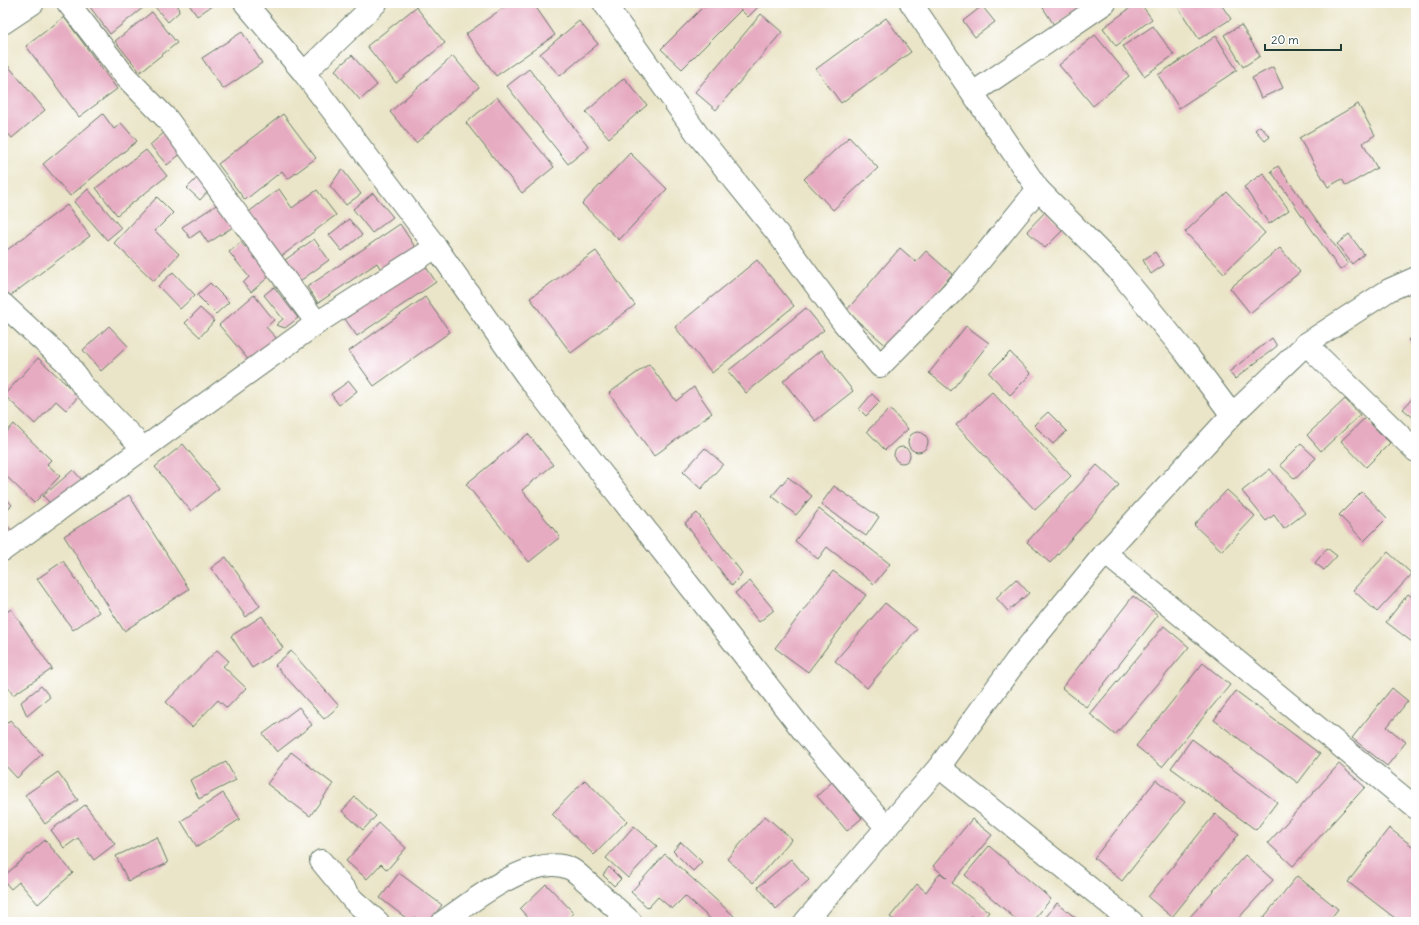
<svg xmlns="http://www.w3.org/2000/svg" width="1419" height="925" viewBox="0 0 1419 925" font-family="Delius,sans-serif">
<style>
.building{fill:#e6aac1}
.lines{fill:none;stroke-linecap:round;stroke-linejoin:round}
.minor-casing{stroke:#667868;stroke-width:24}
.minor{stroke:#fff;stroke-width:22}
</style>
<rect width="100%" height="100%" fill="#fff"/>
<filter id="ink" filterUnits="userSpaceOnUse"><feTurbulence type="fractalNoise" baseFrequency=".025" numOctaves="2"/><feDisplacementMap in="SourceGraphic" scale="8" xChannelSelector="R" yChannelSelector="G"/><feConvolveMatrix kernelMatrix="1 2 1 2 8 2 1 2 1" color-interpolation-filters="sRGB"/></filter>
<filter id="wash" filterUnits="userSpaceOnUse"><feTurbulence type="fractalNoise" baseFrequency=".012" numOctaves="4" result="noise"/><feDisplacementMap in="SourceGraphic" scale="16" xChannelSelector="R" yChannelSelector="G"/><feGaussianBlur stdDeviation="0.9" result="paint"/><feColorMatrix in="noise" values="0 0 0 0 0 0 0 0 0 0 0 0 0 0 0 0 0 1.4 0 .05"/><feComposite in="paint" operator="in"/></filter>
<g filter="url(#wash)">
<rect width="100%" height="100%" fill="#eae5c8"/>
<g id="blocks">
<g class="building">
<path d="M 87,3 L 149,3 L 110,34 Z"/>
<path d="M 159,3 L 181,3 L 178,6 L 179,12 L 168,22 L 155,7 Z"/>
<path d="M 188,3 L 216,3 L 197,16 Z"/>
<path d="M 510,3 L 533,3 L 555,35 L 496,76 L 466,34 Z"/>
<path d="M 707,3 L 761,4 L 748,17 L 741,10 L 682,69 L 661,49 Z"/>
<path d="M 1040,3 L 1087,3 L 1054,25 Z"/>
<path d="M 1137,3 L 1140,3 L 1152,19 L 1116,46 L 1103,28 Z"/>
<path d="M 1175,3 L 1220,3 L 1231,19 L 1199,39 Z"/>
<path d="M 982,6 L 995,22 L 975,37 L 963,21 Z"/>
<path d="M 416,7 L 445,43 L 396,83 L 367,46 Z"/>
<path d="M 152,12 L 177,43 L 140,72 L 115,41 Z"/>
<path d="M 761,14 L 782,32 L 716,110 L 695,92 Z"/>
<path d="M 64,17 L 117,89 L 79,117 L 26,46 Z"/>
<path d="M 886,18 L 911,52 L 841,103 L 816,69 Z"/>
<path d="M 579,21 L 598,44 L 560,76 L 540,54 Z"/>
<path d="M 1241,25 L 1260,56 L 1243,67 L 1224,35 Z"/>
<path d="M 1153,26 L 1174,55 L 1144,76 L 1123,46 Z"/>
<path d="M 242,32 L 262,63 L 223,89 L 202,58 Z"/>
<path d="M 1095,35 L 1129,76 L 1093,106 L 1059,65 Z"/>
<path d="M 1216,36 L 1237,70 L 1179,108 L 1158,75 Z"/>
<path d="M 352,55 L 377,85 L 360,100 L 335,70 Z"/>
<path d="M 453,56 L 479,87 L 416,143 L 390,112 Z"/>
<path d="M 5,62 L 45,110 L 12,138 L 3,128 L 3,64 Z"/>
<path d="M 1273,67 L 1283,88 L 1261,98 L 1252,78 Z"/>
<path d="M 529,69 L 589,147 L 568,164 L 507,86 Z"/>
<path d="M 624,78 L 647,105 L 609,138 L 586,112 Z"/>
<path d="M 497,97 L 554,167 L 522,193 L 466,123 Z"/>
<path d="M 1358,104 L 1375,135 L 1363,143 L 1377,168 L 1346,186 L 1342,179 L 1328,187 L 1299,138 Z"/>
<path d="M 103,114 L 114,129 L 121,123 L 137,141 L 70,196 L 43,164 Z"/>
<path d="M 283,114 L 316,158 L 288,179 L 282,171 L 245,200 L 218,164 Z"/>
<path d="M 1260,126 L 1270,137 L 1265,141 L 1255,130 Z"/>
<path d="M 166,131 L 183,152 L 167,165 L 150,145 Z"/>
<path d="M 849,137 L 878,168 L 833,210 L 804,179 Z"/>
<path d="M 146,150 L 167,176 L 117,215 L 96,188 Z"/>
<path d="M 630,153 L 667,189 L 619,240 L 582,204 Z"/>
<path d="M 1278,166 L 1348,264 L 1340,270 L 1271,171 Z"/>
<path d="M 342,169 L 361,194 L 346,205 L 330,186 Z"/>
<path d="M 1263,173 L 1289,210 L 1269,224 L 1244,187 Z"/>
<path d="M 199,176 L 211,188 L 200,200 L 187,188 Z"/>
<path d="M 88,189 L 121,228 L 107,240 L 74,202 Z"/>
<path d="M 279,189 L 292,208 L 317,190 L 336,215 L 279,258 L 246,214 Z"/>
<path d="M 1227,192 L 1265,233 L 1224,273 L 1185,232 Z"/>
<path d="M 373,193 L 393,217 L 372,233 L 353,209 Z"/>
<path d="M 157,197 L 173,213 L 155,231 L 179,254 L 154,281 L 114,243 Z"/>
<path d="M 218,204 L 233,227 L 208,243 L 200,231 L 190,238 L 182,227 Z"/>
<path d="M 67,205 L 90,236 L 6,299 L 3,295 L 3,253 Z"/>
<path d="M 1046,211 L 1064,229 L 1045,248 L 1027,231 Z"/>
<path d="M 349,219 L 362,235 L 342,251 L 329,235 Z"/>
<path d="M 400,224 L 417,250 L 383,273 L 377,263 L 318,303 L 307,287 Z"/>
<path d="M 1349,234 L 1364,254 L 1352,264 L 1337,244 Z"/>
<path d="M 314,239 L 329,260 L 300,281 L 285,260 Z"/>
<path d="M 241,242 L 245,247 L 249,245 L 272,274 L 251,292 L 243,283 L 249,277 L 229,252 Z"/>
<path d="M 900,248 L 916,262 L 926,251 L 952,274 L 889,348 L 846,311 Z"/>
<path d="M 1280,248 L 1300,272 L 1250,313 L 1230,288 Z"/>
<path d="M 596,251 L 635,305 L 571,353 L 530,298 Z"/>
<path d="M 1155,252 L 1164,265 L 1151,274 L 1143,260 Z"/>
<path d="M 757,260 L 794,306 L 712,373 L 675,327 Z"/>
<path d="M 424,264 L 436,282 L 357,336 L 345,319 Z"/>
<path d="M 173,272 L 195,295 L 180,309 L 158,286 Z"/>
<path d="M 210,283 L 229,302 L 216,314 L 197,295 Z"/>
<path d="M 274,287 L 298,318 L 285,328 L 276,325 L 283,319 L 264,295 Z"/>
<path d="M 254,295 L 274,320 L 266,327 L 279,341 L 252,364 L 219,325 Z"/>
<path d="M 425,297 L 450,332 L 374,386 L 349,351 Z"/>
<path d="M 200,308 L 214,321 L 200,337 L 185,323 Z"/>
<path d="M 806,308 L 824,330 L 746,393 L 728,371 Z"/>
<path d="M 109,326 L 128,346 L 101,371 L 83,350 Z"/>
<path d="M 966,326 L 989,343 L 951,391 L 929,373 Z"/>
<path d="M 1416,332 L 1416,348 L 1408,340 Z"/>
<path d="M 1272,338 L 1277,346 L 1235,379 L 1229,372 Z"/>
<path d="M 821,350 L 853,391 L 815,421 L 783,381 Z"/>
<path d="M 1010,352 L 1031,374 L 1010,395 L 989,373 Z"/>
<path d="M 38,358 L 79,396 L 66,410 L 56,401 L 35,424 L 4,395 Z"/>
<path d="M 649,364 L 676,401 L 694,387 L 712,413 L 654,456 L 609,393 Z"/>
<path d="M 349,381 L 357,391 L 339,405 L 331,394 Z"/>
<path d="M 992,392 L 1071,476 L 1035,510 L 956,425 Z"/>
<path d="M 872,394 L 880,402 L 866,416 L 859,409 Z"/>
<path d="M 1416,394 L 1416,420 L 1403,409 Z"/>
<path d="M 1345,399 L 1360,415 L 1321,451 L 1307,435 Z"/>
<path d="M 890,409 L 908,429 L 885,450 L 867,431 Z"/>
<path d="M 1048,412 L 1067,431 L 1053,444 L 1034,425 Z"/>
<path d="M 1365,418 L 1390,443 L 1366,467 L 1341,441 Z"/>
<path d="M 14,424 L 51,460 L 47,464 L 60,476 L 34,503 L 3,473 L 3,436 Z"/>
<circle cx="918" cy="442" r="10"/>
<path d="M 528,434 L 553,465 L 522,490 L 560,537 L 529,562 L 466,484 Z"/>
<path d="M 183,444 L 219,488 L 191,511 L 155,467 Z"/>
<path d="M 1301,444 L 1316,458 L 1295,479 L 1280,465 Z"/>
<circle cx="902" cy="455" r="8"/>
<path d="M 705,448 L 723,464 L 701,489 L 683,472 Z"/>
<path d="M 1097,465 L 1119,485 L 1050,563 L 1027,542 Z"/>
<path d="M 1270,469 L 1305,513 L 1284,529 L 1274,515 L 1266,521 L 1242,491 Z"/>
<path d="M 73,470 L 82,480 L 53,506 L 43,496 Z"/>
<path d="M 788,477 L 812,496 L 796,515 L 772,496 Z"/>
<path d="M 834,486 L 879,517 L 866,536 L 821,504 Z"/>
<path d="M 1227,490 L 1255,516 L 1222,551 L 1194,525 Z"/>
<path d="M 1362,492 L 1387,518 L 1364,541 L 1339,515 Z"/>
<path d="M 3,494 L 12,505 L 3,513 Z"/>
<path d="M 129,495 L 189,589 L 124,631 L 64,536 Z"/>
<path d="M 819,509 L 890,564 L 874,584 L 827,547 L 818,559 L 795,541 Z"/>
<path d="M 697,513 L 742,573 L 732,586 L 685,523 Z"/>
<path d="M 3,520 L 11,530 L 3,537 Z"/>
<path d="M 1327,548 L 1337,556 L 1324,570 L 1315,563 Z"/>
<path d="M 1388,552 L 1412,574 L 1377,612 L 1353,590 Z"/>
<path d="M 226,557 L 260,606 L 246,617 L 211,568 Z"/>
<path d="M 63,561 L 99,612 L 73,630 L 37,579 Z"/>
<path d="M 833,571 L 866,595 L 808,672 L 775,648 Z"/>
<path d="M 1016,579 L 1029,593 L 1008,611 L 996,598 Z"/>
<path d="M 750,581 L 774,610 L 759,622 L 735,593 Z"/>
<path d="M 1408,594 L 1416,600 L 1416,645 L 1386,622 Z"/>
<path d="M 1133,596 L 1158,615 L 1086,707 L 1062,688 Z"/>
<path d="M 885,603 L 917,629 L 867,688 L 835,661 Z"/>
<path d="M 11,609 L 52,669 L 13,695 L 3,680 L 3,615 Z"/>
<path d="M 262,616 L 283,648 L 252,668 L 231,636 Z"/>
<path d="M 1164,626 L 1189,647 L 1115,735 L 1090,714 Z"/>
<path d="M 217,650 L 229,661 L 223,666 L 246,688 L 227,708 L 218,700 L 192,727 L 166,702 Z"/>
<path d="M 291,651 L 339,706 L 324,719 L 275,665 Z"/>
<path d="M 1203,663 L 1230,685 L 1162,767 L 1136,746 Z"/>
<path d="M 41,686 L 50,697 L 27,716 L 21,702 Z"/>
<path d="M 1392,688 L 1408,701 L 1387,727 L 1406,742 L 1387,766 L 1352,738 Z"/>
<path d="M 1236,691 L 1320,754 L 1298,783 L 1214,720 Z"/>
<path d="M 299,707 L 312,725 L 277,752 L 263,734 Z"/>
<path d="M 10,720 L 42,754 L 17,778 L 3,763 L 3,727 Z"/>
<path d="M 1192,739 L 1277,802 L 1256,830 L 1171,768 Z"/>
<path d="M 291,752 L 333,784 L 310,816 L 267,784 Z"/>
<path d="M 226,762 L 236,780 L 199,799 L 190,780 Z"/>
<path d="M 1339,764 L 1365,787 L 1293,866 L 1268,843 Z"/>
<path d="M 58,772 L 78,800 L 45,824 L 25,795 Z"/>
<path d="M 585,780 L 627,821 L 594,855 L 552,814 Z"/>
<path d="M 1156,780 L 1185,802 L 1122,881 L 1094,858 Z"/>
<path d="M 832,782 L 862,818 L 847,831 L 817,796 Z"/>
<path d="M 223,793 L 240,819 L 197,847 L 181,821 Z"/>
<path d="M 355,797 L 376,816 L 363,830 L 342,811 Z"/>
<path d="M 85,805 L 115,844 L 94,860 L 78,838 L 64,848 L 51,830 Z"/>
<path d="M 1215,814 L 1239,834 L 1172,917 L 1148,897 Z"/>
<path d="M 765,816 L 792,839 L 753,883 L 727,859 Z"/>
<path d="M 972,819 L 992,835 L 952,883 L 989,912 L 981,922 L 971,916 L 966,922 L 897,922 L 890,917 L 917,884 L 926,892 L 940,873 L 947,878 L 933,866 Z"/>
<path d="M 379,823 L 406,848 L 387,870 L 381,864 L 367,879 L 346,861 Z"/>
<path d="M 634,826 L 657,846 L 628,878 L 606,858 Z"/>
<path d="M 1389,828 L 1416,849 L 1416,915 L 1411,922 L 1400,922 L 1348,882 Z"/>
<path d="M 157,837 L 168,863 L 128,881 L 116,856 Z"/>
<path d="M 45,840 L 73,873 L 38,904 L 19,882 L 11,889 L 3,880 L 3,877 Z"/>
<path d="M 681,842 L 702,862 L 693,871 L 673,851 Z"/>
<path d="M 989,846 L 1051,899 L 1032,922 L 1019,922 L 965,875 Z"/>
<path d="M 665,854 L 734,916 L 728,922 L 714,922 L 685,896 L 672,909 L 658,897 L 648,908 L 631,892 Z"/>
<path d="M 1245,855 L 1273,880 L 1235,922 L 1194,922 L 1189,918 Z"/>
<path d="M 791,859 L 809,880 L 776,909 L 758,887 Z"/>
<path d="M 609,867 L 621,879 L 614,886 L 603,875 Z"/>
<path d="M 399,873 L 442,905 L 429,922 L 421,922 L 415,917 L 411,922 L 380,898 Z"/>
<path d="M 1297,876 L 1338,909 L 1328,922 L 1260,922 Z"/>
<path d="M 546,884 L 574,913 L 564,922 L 532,922 L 520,909 Z"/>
<path d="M 1057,903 L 1081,922 L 1042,922 Z"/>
</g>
</g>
</g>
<g filter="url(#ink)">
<use href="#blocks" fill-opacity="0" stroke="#667868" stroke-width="1"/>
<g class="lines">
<defs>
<g id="minor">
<path d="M 68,3 L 125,76 L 168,120 L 317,323"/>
<path d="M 245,3 L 304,73 L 436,247 L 526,375 L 599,470 L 804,732 L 887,828"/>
<path d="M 604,3 L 698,135 L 778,234 L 842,321 L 880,366 L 965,279 L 1038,189"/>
<path d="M 911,3 L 1038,189 L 1117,269 L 1185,352 L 1232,415"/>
<path d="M 3,23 L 33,3"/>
<path d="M 304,73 L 376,3"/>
<path d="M 973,93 L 1105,3"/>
<path d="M 3,304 L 69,365 L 82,385 L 143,448"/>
<path d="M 1306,344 L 1416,451"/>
<path d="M 3,550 L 317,323 L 436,247"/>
<path d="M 1105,553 L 1416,808"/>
<path d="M 939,767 L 1132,922"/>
<path d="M 321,861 L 353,900 L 378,922"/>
<path d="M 443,922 C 472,901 535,851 571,869 C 577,872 583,879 588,883 C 602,896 617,909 631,922"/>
<path d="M 805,922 L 939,767 L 1016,661 L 1105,553 L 1232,415 L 1306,344 L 1389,290 L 1416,278"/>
</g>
</defs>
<use href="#minor" class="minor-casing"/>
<use href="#minor" class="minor"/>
</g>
</g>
<rect width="1419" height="925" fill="none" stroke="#fff" stroke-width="16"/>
<path d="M1265 44v6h76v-6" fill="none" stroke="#1f3d34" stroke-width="2"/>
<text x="1271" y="44" font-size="12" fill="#1f3d34" stroke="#ffffff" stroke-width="3" paint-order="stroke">20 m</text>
</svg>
